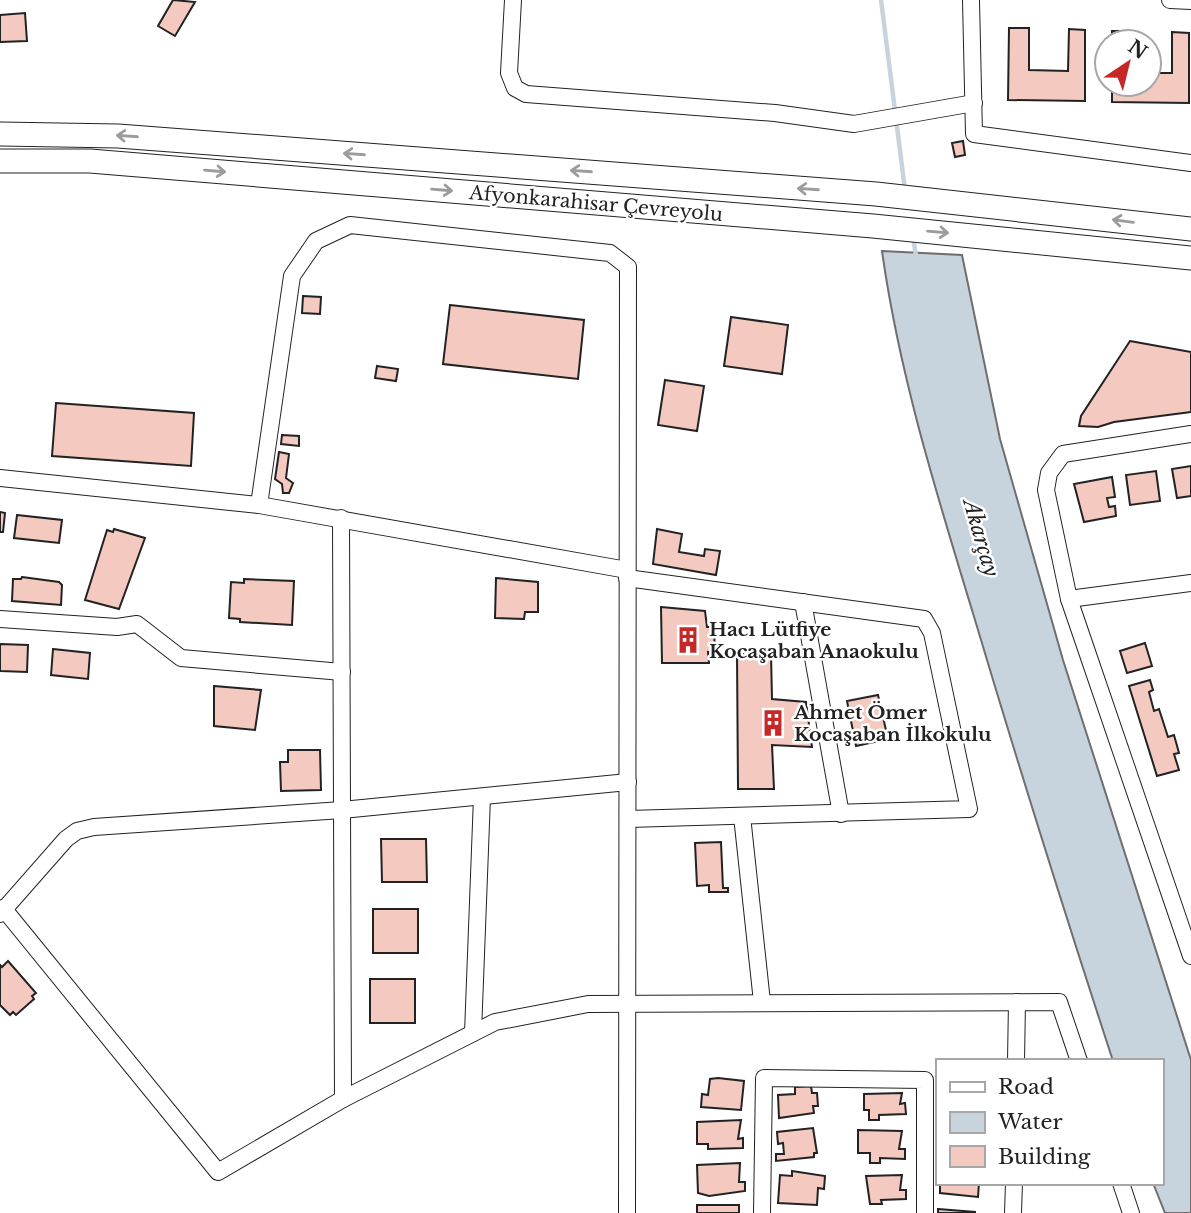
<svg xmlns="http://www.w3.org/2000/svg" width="1191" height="1213" viewBox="0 0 1191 1213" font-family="'Libre Baskerville',serif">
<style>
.water{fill:#c7d3dd;stroke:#6f6f6f;stroke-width:2}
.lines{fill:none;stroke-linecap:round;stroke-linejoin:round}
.stream{stroke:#c7d3dd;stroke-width:4.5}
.building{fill:#f3c9c0;stroke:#222;stroke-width:2}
.minor-casing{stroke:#222;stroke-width:18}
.highway-casing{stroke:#222;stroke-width:25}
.minor{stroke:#fff;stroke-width:16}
.highway{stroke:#fff;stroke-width:23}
.oneway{stroke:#9c9c9c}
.labels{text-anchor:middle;stroke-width:5;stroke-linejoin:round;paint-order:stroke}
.street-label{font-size:19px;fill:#222;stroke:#fff}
.poi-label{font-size:19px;font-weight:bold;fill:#222;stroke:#fff;text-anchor:start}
.water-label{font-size:21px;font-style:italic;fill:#222;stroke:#fff}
</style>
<rect width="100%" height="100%" fill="#fff"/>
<path class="water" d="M 882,251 L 962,255 L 1000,439 L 1063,660 L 1191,1060 L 1191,1213 L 1165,1213 L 1153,1183 L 1161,1183 L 1161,1061 L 1113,1061 C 1064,911 1017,761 972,610 C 936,492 899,373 882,251 Z"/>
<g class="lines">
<g class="stream">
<path d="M 881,0 L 905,190"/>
<path d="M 913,237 L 916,256"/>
</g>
</g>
<g class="building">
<path d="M 173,0 L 195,2 L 175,36 L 158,26 Z"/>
<path d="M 25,13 L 27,41 L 0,42 L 0,15 Z"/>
<path d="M 1009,28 L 1029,28 L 1029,70 L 1068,71 L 1069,29 L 1085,30 L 1085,101 L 1008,100 Z"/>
<path d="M 1112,31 L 1132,31 L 1131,42 L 1112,42 Z"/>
<path d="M 1172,32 L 1189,33 L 1189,103 L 1112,102 L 1112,84 L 1149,84 L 1149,73 L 1172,73 Z"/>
<path d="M 963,141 L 965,155 L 955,157 L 952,143 Z"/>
<path d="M 303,296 L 321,297 L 320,314 L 302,313 Z"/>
<path d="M 450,305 L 584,320 L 578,379 L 443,364 Z"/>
<path d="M 731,317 L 788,325 L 782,374 L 724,366 Z"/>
<path d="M 1130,341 L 1191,352 L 1191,412 L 1114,422 L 1098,427 L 1079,426 L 1081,416 Z"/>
<path d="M 377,366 L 398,369 L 396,381 L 375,378 Z"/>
<path d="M 665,380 L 704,386 L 697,431 L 658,425 Z"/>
<path d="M 56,403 L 194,413 L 191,466 L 52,456 Z"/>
<path d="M 282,435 L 299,436 L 299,446 L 281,444 Z"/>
<path d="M 279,452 L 289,454 L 286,478 L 293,483 L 289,493 L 283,493 L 282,484 L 275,479 Z"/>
<path d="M 1191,466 L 1191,496 L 1177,498 L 1172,469 Z"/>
<path d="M 1156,471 L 1160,501 L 1130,505 L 1126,475 Z"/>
<path d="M 1112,477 L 1115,497 L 1107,498 L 1109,507 L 1115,506 L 1116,516 L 1084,522 L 1074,484 Z"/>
<path d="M 0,512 L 5,513 L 3,532 L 0,532 Z"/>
<path d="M 17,515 L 62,520 L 59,543 L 14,538 Z"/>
<path d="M 114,529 L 145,538 L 119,609 L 85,600 L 107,530 L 113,532 Z"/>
<path d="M 657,529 L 682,534 L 679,552 L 704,556 L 705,549 L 720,551 L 716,575 L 653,564 Z"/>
<path d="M 22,577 L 59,582 L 62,585 L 61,605 L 12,601 L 13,579 L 21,579 Z"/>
<path d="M 496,578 L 538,582 L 538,612 L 525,612 L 524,619 L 495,618 Z"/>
<path d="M 244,579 L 294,581 L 292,625 L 240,622 L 240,619 L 229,618 L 231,582 L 244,583 Z"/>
<path d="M 661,607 L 705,611 L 707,627 L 714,627 L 715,653 L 708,652 L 709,663 L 662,663 Z"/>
<path d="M 1145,643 L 1152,666 L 1127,673 L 1120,651 Z"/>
<path d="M 0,644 L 28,645 L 27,672 L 0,671 Z"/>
<path d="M 53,649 L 90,653 L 88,679 L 51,675 Z"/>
<path d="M 737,654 L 771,654 L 772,699 L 806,702 L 812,747 L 772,745 L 774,789 L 738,789 Z"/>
<path d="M 1150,680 L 1153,690 L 1149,692 L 1154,711 L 1159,709 L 1168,737 L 1174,735 L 1179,753 L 1174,754 L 1179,770 L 1157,776 L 1129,686 Z"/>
<path d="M 214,686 L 261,690 L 255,730 L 214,726 Z"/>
<path d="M 878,695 L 888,739 L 856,746 L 847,701 Z"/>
<path d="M 288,750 L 320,750 L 321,790 L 281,791 L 280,762 L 288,762 Z"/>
<path d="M 381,839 L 426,839 L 427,882 L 382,882 Z"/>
<path d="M 721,842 L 723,888 L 728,888 L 728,892 L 709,892 L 709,885 L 697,886 L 695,843 Z"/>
<rect x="373" y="909" width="45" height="44"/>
<path d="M 8,961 L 36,993 L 32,996 L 34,999 L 16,1015 L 13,1012 L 10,1015 L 0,1005 L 0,965 L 2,967 Z"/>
<rect x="370" y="979" width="45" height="44"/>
<path d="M 718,1078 L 744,1081 L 741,1110 L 701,1107 L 702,1094 L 708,1095 L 710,1079 Z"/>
<path d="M 811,1086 L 812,1093 L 817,1093 L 818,1106 L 813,1106 L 814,1113 L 779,1118 L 778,1095 L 795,1094 L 795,1087 Z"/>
<path d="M 902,1093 L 900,1104 L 905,1103 L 906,1114 L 879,1115 L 879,1120 L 869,1120 L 869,1110 L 864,1110 L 864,1094 Z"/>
<path d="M 741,1120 L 738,1139 L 743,1138 L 743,1148 L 708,1149 L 708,1144 L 697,1144 L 697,1122 Z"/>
<path d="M 813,1128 L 817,1153 L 814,1153 L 814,1157 L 776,1161 L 776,1154 L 784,1154 L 783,1143 L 778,1144 L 777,1132 Z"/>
<path d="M 858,1130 L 902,1131 L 899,1149 L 905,1149 L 905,1159 L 880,1158 L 880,1163 L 870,1163 L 870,1153 L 858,1153 Z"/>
<path d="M 740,1163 L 739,1182 L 745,1182 L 745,1191 L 709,1196 L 698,1193 L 697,1165 Z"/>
<path d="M 792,1171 L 825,1176 L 824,1189 L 818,1188 L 817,1205 L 778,1203 L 780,1175 L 792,1176 Z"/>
<path d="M 902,1175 L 900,1190 L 906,1190 L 906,1199 L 881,1200 L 882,1204 L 870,1204 L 866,1176 Z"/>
<path d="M 940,1183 L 979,1183 L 978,1197 L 940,1193 Z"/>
<rect x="697" y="1205" width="42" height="8"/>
<path d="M 938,1209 L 975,1212 L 975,1213 L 938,1213 Z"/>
</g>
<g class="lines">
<defs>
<g id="minor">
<path d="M 513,0 L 509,73 L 515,88 L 526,94 L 775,113 L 854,124 L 974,103"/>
<path d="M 971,0 L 974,134 L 1191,163"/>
<path d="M 1170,0 L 1191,1"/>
<path d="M 1191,434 L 1063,454 L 1049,473 L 1046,490 L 1069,599 L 1191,956"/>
<path d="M 0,478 L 259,505 L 627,570"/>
<path d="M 259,505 L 292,276 L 316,241 L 350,225 L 610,253 L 628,267 L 627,1213"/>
<path d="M 341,518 L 343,1099"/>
<path d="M 627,578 L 924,619 L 932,633 L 969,809 L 628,819"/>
<path d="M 1069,599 L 1191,583"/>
<path d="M 803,602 L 841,814"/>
<path d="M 0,619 L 117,627 L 137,624 L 181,658 L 342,672"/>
<path d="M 742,816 L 762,1002"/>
<path d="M 3,908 L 218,1172 L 343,1099 L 495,1022 L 588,1004 L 1059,1002 L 1079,1061"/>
<path d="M 0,914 L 66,839 L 77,831 L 94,827 L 342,810 L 628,782"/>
<path d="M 473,1033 L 482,797"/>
<path d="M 1016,1061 L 1017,1002"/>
<path d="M 1121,1183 L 1131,1213"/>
<path d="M 762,1213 L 764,1078 L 925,1080 L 925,1213"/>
<path d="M 1013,1213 L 1014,1183"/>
</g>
<g id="highway">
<path d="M 0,134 L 118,136 L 876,194 L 1191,229"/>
<path d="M 0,161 L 90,161 L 873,226 L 1191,258"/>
</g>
</defs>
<use href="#minor" class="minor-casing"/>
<use href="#highway" class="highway-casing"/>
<use href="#minor" class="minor"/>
<use href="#highway" class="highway"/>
</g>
<defs><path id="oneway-shaft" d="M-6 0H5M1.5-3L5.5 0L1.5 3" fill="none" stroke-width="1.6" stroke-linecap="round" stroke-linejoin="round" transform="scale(1.75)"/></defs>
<g class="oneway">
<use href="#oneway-shaft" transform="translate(127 136) rotate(-176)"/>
<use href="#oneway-shaft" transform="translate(354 154) rotate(-176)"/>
<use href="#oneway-shaft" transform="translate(215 171) rotate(5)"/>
<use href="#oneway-shaft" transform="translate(581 171) rotate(-176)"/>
<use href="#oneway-shaft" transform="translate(808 189) rotate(-176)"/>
<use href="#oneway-shaft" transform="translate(442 190) rotate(5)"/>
<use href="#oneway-shaft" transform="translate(1123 221) rotate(-173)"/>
<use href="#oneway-shaft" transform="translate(938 232) rotate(5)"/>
</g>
<defs>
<symbol id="building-bare" viewBox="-9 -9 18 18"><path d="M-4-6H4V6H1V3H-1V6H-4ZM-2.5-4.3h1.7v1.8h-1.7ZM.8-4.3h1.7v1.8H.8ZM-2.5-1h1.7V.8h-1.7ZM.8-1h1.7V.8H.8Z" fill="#c62828" stroke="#fff" stroke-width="2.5" paint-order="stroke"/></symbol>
</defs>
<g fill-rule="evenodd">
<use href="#building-bare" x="669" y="621" width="38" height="38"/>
<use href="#building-bare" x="754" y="704" width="38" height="38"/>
</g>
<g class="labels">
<g class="street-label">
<text transform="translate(596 203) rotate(5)" y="7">Afyonkarahisar Çevreyolu</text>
</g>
<g class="poi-label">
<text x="709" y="636">Hacı Lütfiye<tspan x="709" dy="22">Kocaşaban Anaokulu</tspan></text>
<text x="794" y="719">Ahmet Ömer<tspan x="794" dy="22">Kocaşaban İlkokulu</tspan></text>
</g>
<g class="water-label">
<text transform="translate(981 538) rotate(74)" y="7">Akarçay</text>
</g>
</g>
<rect x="936" y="1059" width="228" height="126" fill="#ffffff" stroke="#a7a7a7" stroke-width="2"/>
<rect x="950" y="1082" width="35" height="10" fill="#ffffff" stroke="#a7a7a7" stroke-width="2"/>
<text x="998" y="1094" font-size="21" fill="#222222">Road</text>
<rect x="950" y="1112" width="35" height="21" fill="#c7d3dd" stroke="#a7a7a7" stroke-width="2"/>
<text x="998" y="1129" font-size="21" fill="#222222">Water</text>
<rect x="950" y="1146" width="35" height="21" fill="#f3c9c0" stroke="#a7a7a7" stroke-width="2"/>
<text x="998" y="1164" font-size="21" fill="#222222">Building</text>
<g transform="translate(1128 63) rotate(35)"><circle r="33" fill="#ffffff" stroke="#a7a7a7" stroke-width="2"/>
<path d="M0-5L12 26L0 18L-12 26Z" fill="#c62828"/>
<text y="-10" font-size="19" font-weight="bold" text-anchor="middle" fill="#222222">N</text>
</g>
</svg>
